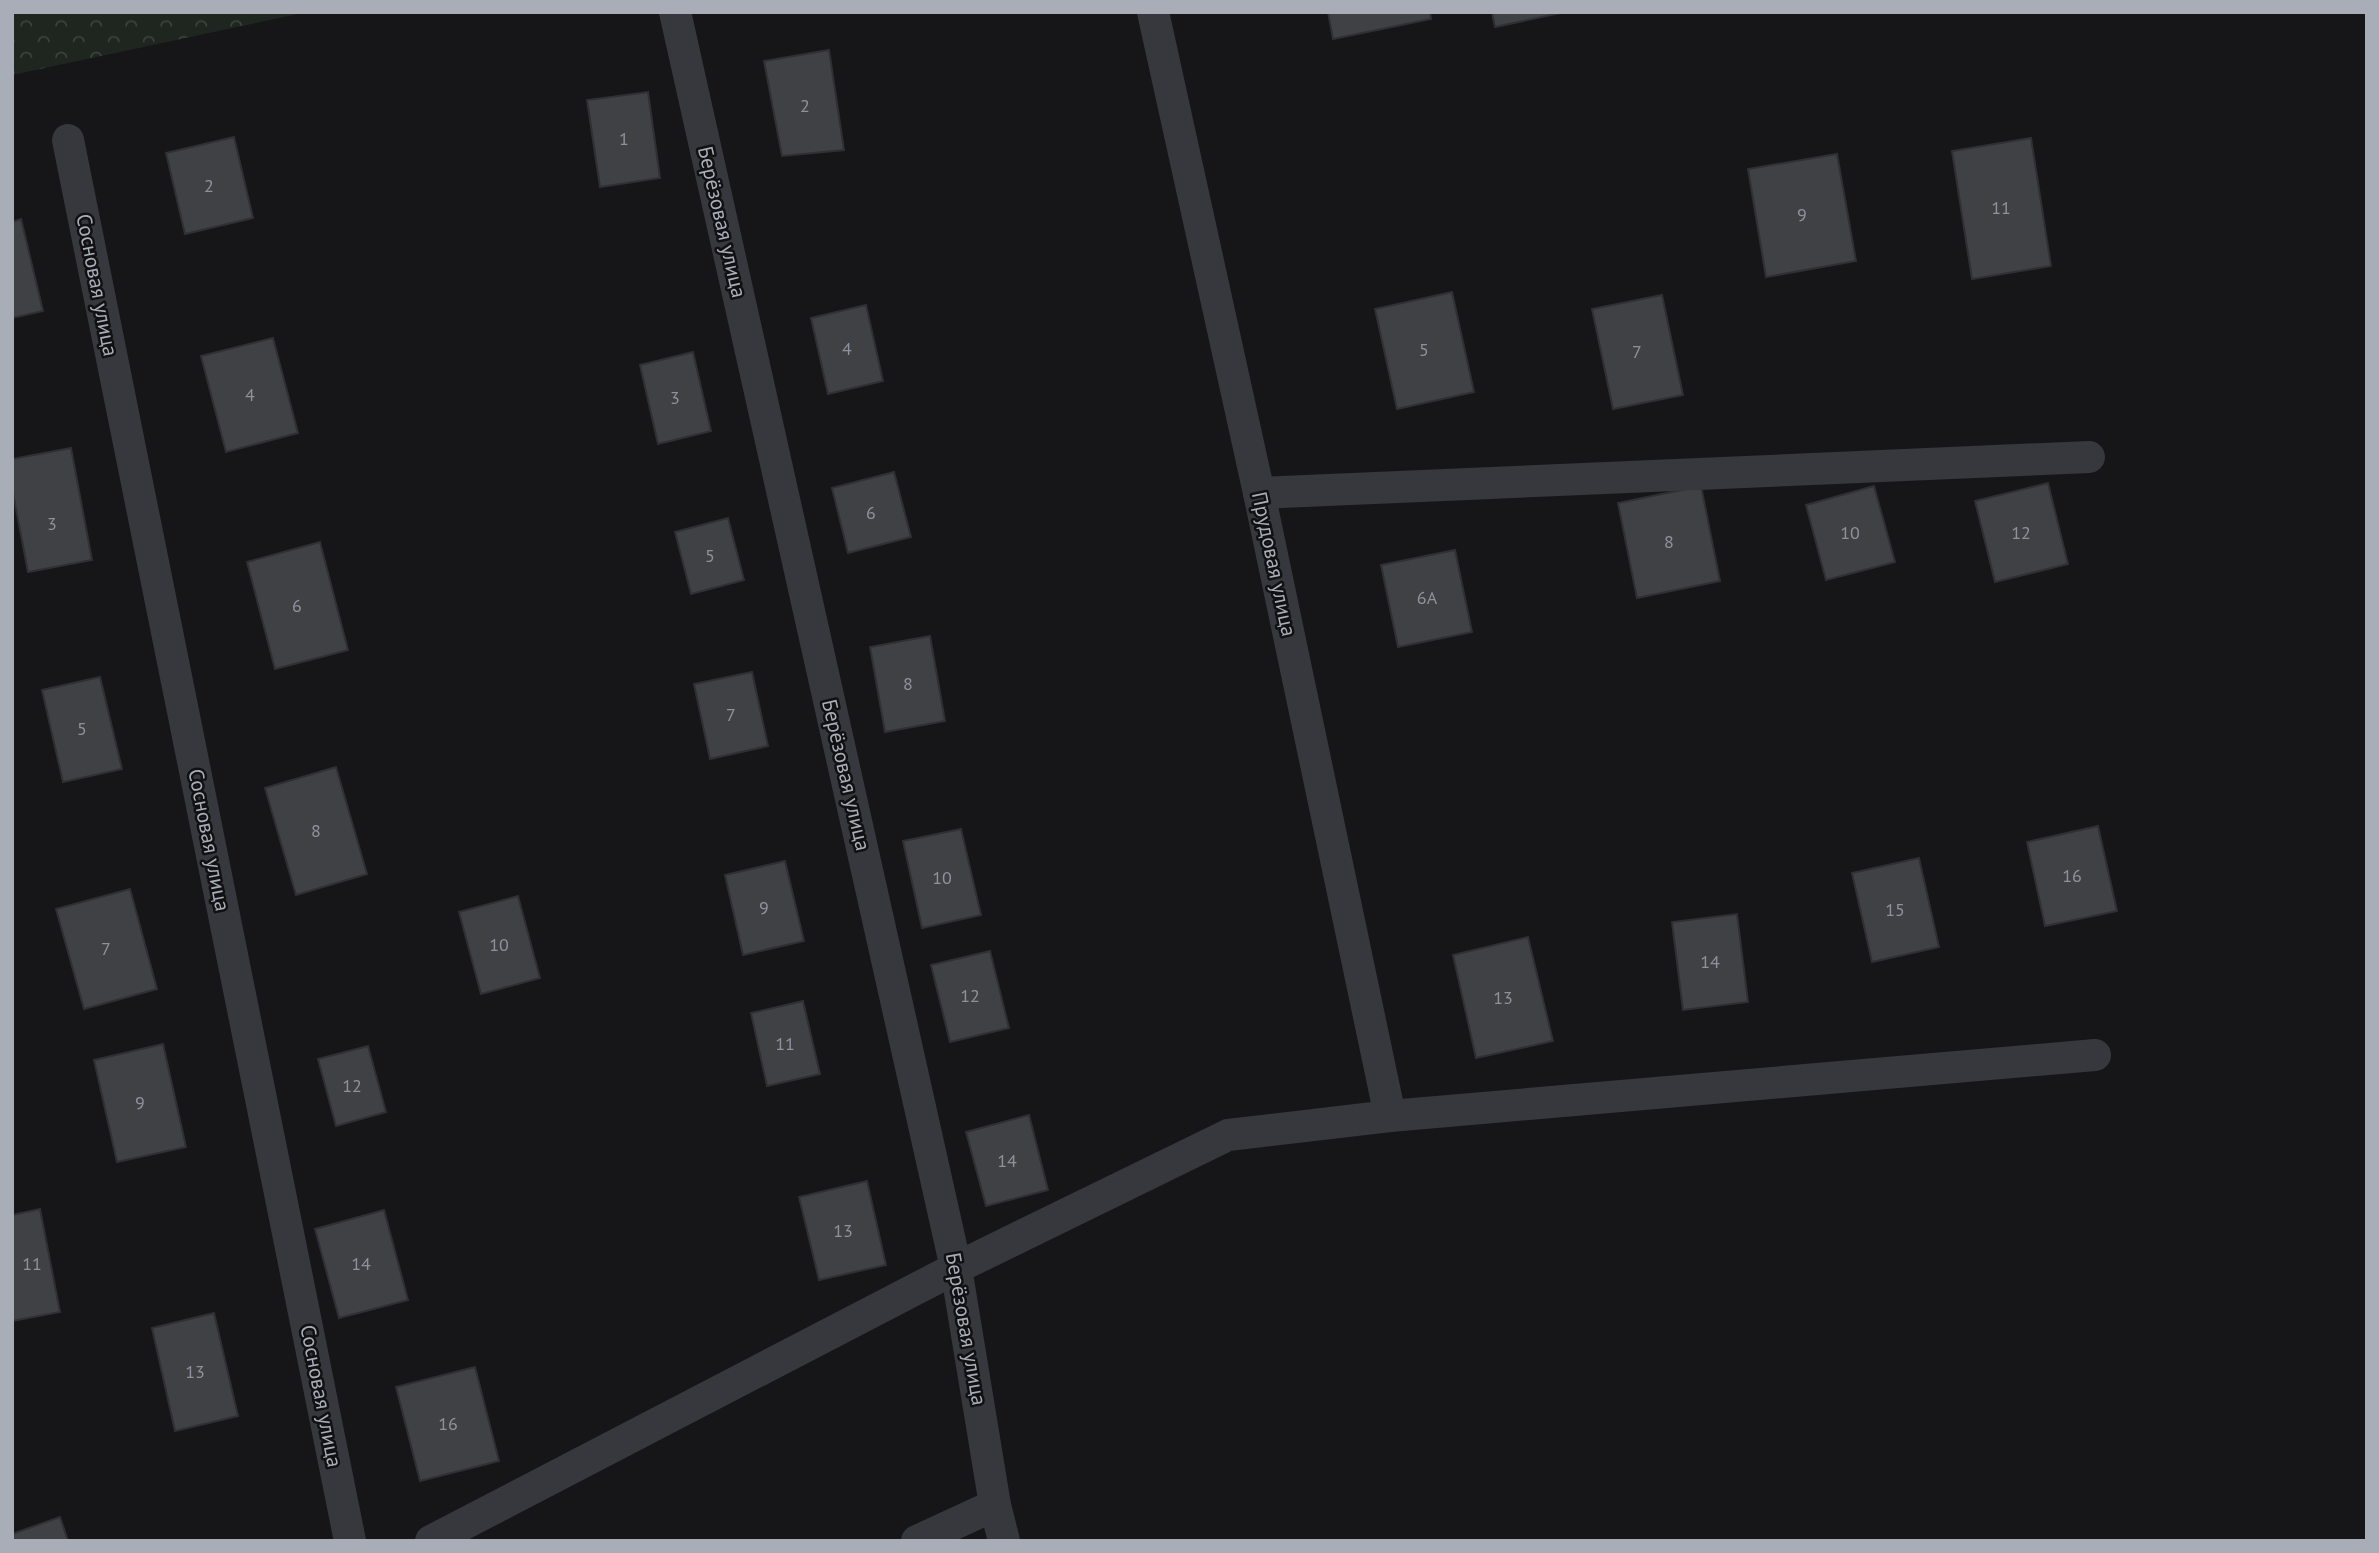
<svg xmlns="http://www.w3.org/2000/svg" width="2379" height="1553" viewBox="0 0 2379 1553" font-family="'PT Sans',sans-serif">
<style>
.forest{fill:url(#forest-crowns)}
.building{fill:#404145;stroke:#303034;stroke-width:2}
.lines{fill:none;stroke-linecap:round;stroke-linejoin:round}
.minor{stroke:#37383d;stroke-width:32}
.labels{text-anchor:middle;stroke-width:5;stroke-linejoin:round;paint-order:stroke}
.number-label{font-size:18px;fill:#8e929b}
.street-label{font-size:21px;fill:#a8adb8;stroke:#111113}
</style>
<defs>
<pattern id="forest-crowns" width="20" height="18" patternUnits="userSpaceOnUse" patternTransform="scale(1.75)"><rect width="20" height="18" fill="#1e261f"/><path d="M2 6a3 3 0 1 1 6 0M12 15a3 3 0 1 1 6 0" fill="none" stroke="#3c433d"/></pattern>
</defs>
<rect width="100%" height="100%" fill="#161618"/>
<path class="forest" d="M 12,12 L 307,12 L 12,75 Z"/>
<g class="building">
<path d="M 1328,12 L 1430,12 L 1431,19 L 1333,39 Z"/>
<path d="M 1492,12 L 1565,12 L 1495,27 Z"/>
<path d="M 829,50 L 844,150 L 782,156 L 764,61 Z"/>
<path d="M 648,92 L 660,178 L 600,187 L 587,100 Z"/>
<path d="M 234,137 L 253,218 L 185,234 L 166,153 Z"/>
<path d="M 2031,138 L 2051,266 L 1972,279 L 1952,151 Z"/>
<path d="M 1837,154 L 1856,261 L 1766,277 L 1748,169 Z"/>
<path d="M 21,219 L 43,311 L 12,318 L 12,222 Z"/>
<path d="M 1452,292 L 1474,392 L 1397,409 L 1375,309 Z"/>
<path d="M 1662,295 L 1683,395 L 1613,409 L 1592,309 Z"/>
<path d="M 866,305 L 883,381 L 828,394 L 811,318 Z"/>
<path d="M 273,338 L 298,433 L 226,452 L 201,356 Z"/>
<path d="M 693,352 L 711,431 L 658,444 L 640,365 Z"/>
<path d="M 71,448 L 92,560 L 28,572 L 12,488 L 12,459 Z"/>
<path d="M 894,472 L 911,537 L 848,553 L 832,488 Z"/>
<path d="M 2048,483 L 2068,564 L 1995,582 L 1975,501 Z"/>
<path d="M 1701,486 L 1720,581 L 1637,598 L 1618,503 Z"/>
<path d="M 1874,486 L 1895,562 L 1826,580 L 1806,505 Z"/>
<path d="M 728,518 L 744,580 L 691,594 L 675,532 Z"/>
<path d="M 320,542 L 348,650 L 275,669 L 247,562 Z"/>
<path d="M 1455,550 L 1472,632 L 1398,647 L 1381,565 Z"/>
<path d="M 930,636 L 945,721 L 885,732 L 870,647 Z"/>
<path d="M 752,672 L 768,746 L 710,759 L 694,684 Z"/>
<path d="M 100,677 L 122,769 L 63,782 L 42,690 Z"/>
<path d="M 336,767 L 367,874 L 296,895 L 265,788 Z"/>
<path d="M 2098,826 L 2117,911 L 2045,926 L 2027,842 Z"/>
<path d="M 961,829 L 981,915 L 922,928 L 903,841 Z"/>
<path d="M 1919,858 L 1939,947 L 1872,962 L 1852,873 Z"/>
<path d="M 785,861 L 804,941 L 743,955 L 725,875 Z"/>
<path d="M 130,889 L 157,989 L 84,1009 L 56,909 Z"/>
<path d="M 518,896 L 540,978 L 481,994 L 459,912 Z"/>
<path d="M 1737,914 L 1748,1002 L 1683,1010 L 1672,922 Z"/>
<path d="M 1528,937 L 1553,1041 L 1476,1058 L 1453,955 Z"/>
<path d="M 990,951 L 1009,1028 L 950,1042 L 931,965 Z"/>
<path d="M 803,1001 L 820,1074 L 767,1086 L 751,1013 Z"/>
<path d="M 163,1044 L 186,1147 L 117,1162 L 94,1060 Z"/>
<path d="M 368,1046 L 386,1112 L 336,1126 L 318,1059 Z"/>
<path d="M 1029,1115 L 1048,1190 L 986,1206 L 966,1132 Z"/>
<path d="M 867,1181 L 886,1265 L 819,1280 L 799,1197 Z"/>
<path d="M 40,1209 L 60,1312 L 12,1321 L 12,1215 Z"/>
<path d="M 384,1210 L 408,1300 L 339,1318 L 315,1229 Z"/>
<path d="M 214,1313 L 238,1416 L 175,1431 L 152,1328 Z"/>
<path d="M 475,1367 L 499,1461 L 420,1481 L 396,1387 Z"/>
<path d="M 60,1517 L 68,1541 L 12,1541 L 12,1534 Z"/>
</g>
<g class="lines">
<g class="minor">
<path d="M 675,12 L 956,1268 L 995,1505 L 1004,1541"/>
<path d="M 1153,12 L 1259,493 L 1390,1116"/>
<path d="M 68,140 L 350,1541"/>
<path d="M 1259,493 L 2089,457"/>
<path d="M 431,1541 L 956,1268 L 1228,1135 L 1390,1116 L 2095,1055"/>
<path d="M 917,1541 L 995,1505"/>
</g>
</g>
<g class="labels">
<g class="number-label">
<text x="805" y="112">2</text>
<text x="624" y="145">1</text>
<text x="209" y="192">2</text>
<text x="2001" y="214">11</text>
<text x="1802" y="221">9</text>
<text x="847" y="355">4</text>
<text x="1424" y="356">5</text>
<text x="1637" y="358">7</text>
<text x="250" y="401">4</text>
<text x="675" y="404">3</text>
<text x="871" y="519">6</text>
<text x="52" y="530">3</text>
<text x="1850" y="539">10</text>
<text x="2021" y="539">12</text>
<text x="1669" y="548">8</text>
<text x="710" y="562">5</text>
<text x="1427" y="604">6А</text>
<text x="297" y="612">6</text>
<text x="908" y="690">8</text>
<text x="731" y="721">7</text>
<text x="82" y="735">5</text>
<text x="316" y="837">8</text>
<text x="2072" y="882">16</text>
<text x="942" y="884">10</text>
<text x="764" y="914">9</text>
<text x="1895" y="916">15</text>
<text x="499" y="951">10</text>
<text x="106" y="955">7</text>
<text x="1710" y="968">14</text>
<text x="970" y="1002">12</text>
<text x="1503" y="1004">13</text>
<text x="785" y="1050">11</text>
<text x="352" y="1092">12</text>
<text x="140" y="1109">9</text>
<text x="1007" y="1167">14</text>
<text x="843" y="1237">13</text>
<text x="32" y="1270">11</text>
<text x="361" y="1270">14</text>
<text x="195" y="1378">13</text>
<text x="448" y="1430">16</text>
</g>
<g class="street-label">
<text transform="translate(722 222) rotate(77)" y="7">Берёзовая улица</text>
<text transform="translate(97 285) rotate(79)" y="7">Сосновая улица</text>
<text transform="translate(1274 564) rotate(78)" y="7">Прудовая улица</text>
<text transform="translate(846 775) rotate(77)" y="7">Берёзовая улица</text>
<text transform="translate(209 840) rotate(79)" y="7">Сосновая улица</text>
<text transform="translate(966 1329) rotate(80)" y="7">Берёзовая улица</text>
<text transform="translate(321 1396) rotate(79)" y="7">Сосновая улица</text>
</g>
</g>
<rect width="2379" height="1553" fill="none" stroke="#a8adb8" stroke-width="28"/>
</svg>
